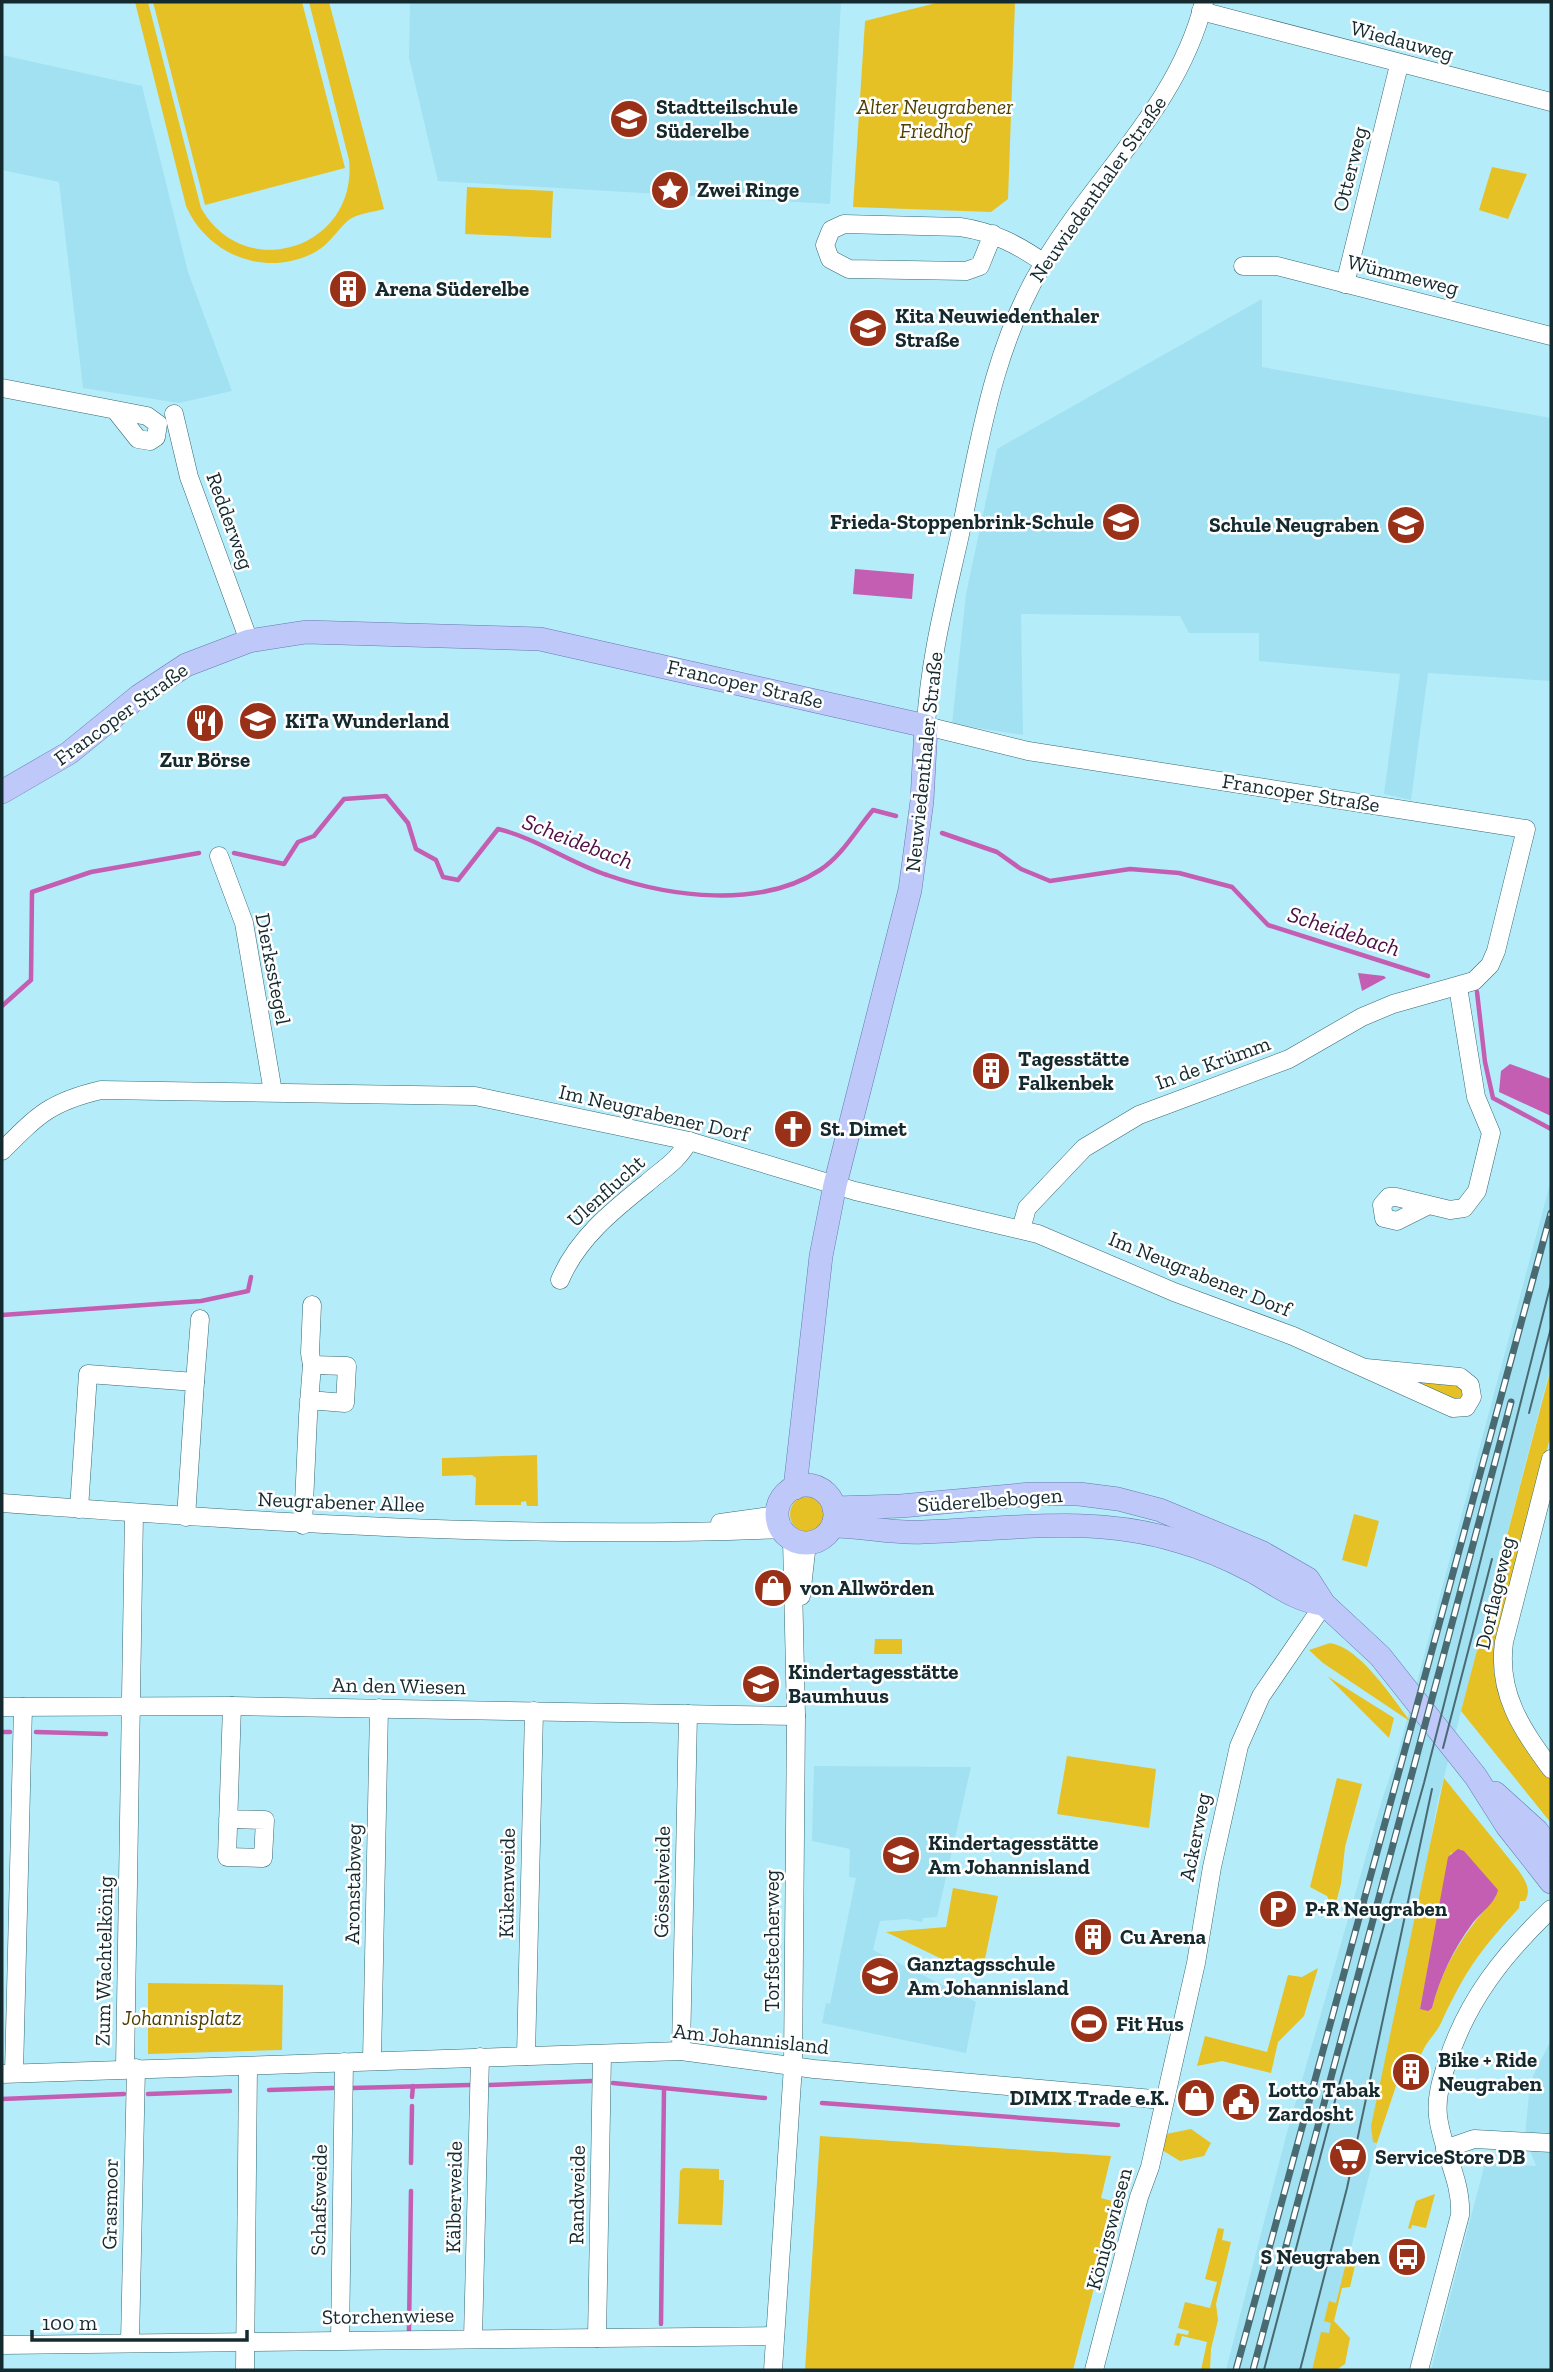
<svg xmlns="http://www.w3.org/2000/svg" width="1553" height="2372" viewBox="0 0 1553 2372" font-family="'Zilla Slab',serif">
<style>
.built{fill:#a2e1f1}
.green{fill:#e5c125;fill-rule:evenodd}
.water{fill:#c45eb2}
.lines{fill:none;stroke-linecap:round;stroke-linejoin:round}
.stream{stroke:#c45eb2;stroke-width:4.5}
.minor-casing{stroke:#366975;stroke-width:19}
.major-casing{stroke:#6779b0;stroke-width:24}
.minor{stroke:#fff;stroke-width:18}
.major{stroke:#bec8f9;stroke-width:23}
.tram{stroke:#4a6a72;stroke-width:2}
.rail-casing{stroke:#4a6a72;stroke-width:7}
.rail{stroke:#fff;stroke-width:4.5;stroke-dasharray:13;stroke-linecap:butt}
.labels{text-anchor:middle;stroke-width:5;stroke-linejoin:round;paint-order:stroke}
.street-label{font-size:21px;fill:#152a2f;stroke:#fff}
.poi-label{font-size:21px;font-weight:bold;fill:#152a2f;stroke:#fff;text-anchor:start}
.park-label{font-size:21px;font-style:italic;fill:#4e3f00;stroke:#fff}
.water-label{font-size:23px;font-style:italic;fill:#4f0e46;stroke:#fff}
</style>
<rect width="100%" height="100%" fill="#b5ecf9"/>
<g class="built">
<path d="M 410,2 L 841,2 L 830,204 L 438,181 L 409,58 Z"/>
<path d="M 2,55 L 142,86 L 188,272 L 232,391 L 179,403 L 83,388 L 59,182 L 2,170 Z"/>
<path d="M 1262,299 L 1262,367 L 1551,418 L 1551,681 L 1428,673 L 1411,800 L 1384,794 L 1400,674 L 1259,661 L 1259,633 L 1189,633 L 1180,616 L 1021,614 L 1023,735 L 952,724 L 966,594 L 997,449 Z"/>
<path d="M 1551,1180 L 1551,1365 L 1438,1800 L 1377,2143 L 1321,2370 L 1226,2370 L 1286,2136 L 1382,1800 L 1398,1753 Z"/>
<path d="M 814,1766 L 971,1767 L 937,1917 L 923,1918 L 922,1922 L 907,1919 L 880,1921 L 873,1950 L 976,2002 L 966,2053 L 822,2023 L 826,2003 L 830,2004 L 856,1878 L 849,1877 L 850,1849 L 812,1841 Z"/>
<path d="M 1551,2040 L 1551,2370 L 1431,2370 L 1485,2163 L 1536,2166 L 1525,2137 L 1530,2082 Z"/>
</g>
<g class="green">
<path d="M 135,2 L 148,2 L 201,208 C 245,285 358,248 349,160 L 309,2 L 329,2 L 384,209 C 374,212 361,213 352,218 C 342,223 331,243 317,251 C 268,279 208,256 186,206 Z"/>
<path d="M 153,2 L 302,2 L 345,168 L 205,205 Z"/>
<path d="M 940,2 L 1015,2 L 1008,199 L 991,212 L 853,207 L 865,21 Z"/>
<path d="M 1492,167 L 1527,174 L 1508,219 L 1479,210 Z"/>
<path d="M 467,187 L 553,191 L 551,238 L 465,234 Z"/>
<path d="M 1550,1372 L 1551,1434 L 1502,1622 L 1523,1741 L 1551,1780 L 1551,1823 L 1461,1711 Z"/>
<path d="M 1408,1380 L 1462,1383 L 1464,1398 L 1455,1401 Z"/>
<path d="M 537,1455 L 538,1506 L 527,1506 L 526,1501 L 521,1502 L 521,1505 L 475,1505 L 476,1478 L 472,1475 L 442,1476 L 442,1458 Z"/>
<circle cx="808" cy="1514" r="18"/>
<path d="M 1354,1514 L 1379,1521 L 1367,1567 L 1342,1560 Z"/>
<path d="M 875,1639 L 902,1639 L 902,1654 L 874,1654 Z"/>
<path d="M 1330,1643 C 1361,1648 1392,1698 1411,1722 L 1323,1663 L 1309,1650 Z"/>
<path d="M 1327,1676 L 1394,1718 L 1389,1738 Z"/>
<path d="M 1067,1756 L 1156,1769 L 1149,1828 L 1057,1814 Z"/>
<path d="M 1337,1778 L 1362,1784 L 1345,1847 L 1341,1884 L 1334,1910 L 1327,1896 L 1310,1887 Z"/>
<path d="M 1444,1778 L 1519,1871 C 1525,1881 1532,1889 1525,1901 L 1520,1901 L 1519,1908 C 1480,1950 1465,1971 1441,2023 C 1434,2037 1426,2040 1419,2060 L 1406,2056 L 1377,2143 L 1373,2142 L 1371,2126 ZM 1451,1852 L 1496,1897 C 1466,1930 1443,1964 1432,2008 L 1420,2009 Z"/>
<path d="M 953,1888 L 998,1896 L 981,1978 L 886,1932 L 946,1927 Z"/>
<path d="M 1318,1968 L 1304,2016 L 1278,2042 L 1271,2073 L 1222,2061 L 1197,2066 L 1205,2036 L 1267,2052 L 1288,1975 L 1302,1977 Z"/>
<path d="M 148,1983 L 283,1985 L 282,2050 L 148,2054 Z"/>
<path d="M 1191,2129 L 1211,2143 L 1204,2156 L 1180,2161 L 1162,2150 L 1166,2134 Z"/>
<path d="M 820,2136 L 1111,2156 L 1101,2198 L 1116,2202 L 1073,2370 L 805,2370 Z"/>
<path d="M 683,2168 L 719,2169 L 719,2180 L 724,2180 L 722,2225 L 678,2224 L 680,2171 Z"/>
<path d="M 1435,2194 L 1426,2228 L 1412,2225 L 1411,2229 L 1408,2228 L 1416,2201 Z"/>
<path d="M 1218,2228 L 1224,2229 L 1222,2240 L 1231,2242 L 1216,2304 L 1218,2320 L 1211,2349 L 1210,2370 L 1201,2370 L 1207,2342 L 1182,2336 L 1179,2346 L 1174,2345 L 1177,2333 L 1188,2335 L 1189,2331 L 1178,2328 L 1185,2302 L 1210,2308 L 1217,2282 L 1205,2279 Z"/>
<path d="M 1347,2259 L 1356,2261 L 1350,2287 L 1342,2288 L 1334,2321 L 1350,2338 L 1345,2364 L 1336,2370 L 1312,2370 L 1321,2332 L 1329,2333 L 1331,2323 L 1324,2321 L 1329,2301 L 1336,2303 Z"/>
</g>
<g class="water">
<path d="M 855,569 L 914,574 L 912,599 L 853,594 Z"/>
<path d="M 1358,973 L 1384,976 L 1386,978 L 1362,991 Z"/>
<path d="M 1510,1064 L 1551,1079 L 1551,1116 L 1499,1092 L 1501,1071 Z"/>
<path d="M 1458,1849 L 1464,1851 L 1498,1890 C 1495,1904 1480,1913 1472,1924 C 1453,1950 1440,1977 1432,2008 L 1428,2011 L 1420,2009 L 1448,1857 Z"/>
</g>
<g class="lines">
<g class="stream">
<path d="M 942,833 L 997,852 L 1021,869 L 1050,881 L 1130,869 L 1179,873 L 1232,887 L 1268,925 L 1428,976"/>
<path d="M 234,853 L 284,864 L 298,842 L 314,836 L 344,799 L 386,796 L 408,823 L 416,849 L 436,860 L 443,877 L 458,880 L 498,829 C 536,838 570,863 607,875 C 670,897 761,909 820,870 C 842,856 856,830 873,810 L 896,816"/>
<path d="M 1477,992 L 1485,1062 L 1493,1098 L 1551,1129"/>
<path d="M 2,1006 L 31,980 L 32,892 L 91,872 L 199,853"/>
<path d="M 2,1315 L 201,1301 L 248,1291 L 251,1277"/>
<path d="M 2,1732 L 10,1732"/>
<path d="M 36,1732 L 106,1734"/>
<path d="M 613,2083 L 765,2098"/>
<path d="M 489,2085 L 592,2081"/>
<path d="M 352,2088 L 470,2085"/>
<path d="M 269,2090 L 333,2088"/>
<path d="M 148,2094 L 230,2091"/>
<path d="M 412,2097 L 413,2086"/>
<path d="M 2,2099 L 124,2094"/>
<path d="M 822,2103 L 1118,2125"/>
<path d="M 411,2163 L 412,2106"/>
<path d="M 661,2324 L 664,2090"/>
<path d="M 409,2330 L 411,2191"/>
</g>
<defs>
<g id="minor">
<path d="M 1201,11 L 1551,102"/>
<path d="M 993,234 L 980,266 L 966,271 L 849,269 L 830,259 L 825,245 L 831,230 L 844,224 L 960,227 C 993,232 1017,244 1044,263"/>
<path d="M 1243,266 L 1277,266 L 1551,336"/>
<path d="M 1345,284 L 1399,65"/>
<path d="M 2,388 L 147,416 L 158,424 L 156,437 L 150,441 L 138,439 L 115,410"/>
<path d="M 174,414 L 189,477 L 249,641"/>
<path d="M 219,856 L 244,923 L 273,1092"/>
<path d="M 2,1151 C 38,1115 50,1102 101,1090 L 475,1096 L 689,1141 L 855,1191 L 1038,1234 L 1174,1292 L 1293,1336 L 1453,1408 L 1466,1407 L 1472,1397 L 1470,1385 L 1460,1377 L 1366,1368"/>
<path d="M 1429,1205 L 1397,1221 L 1384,1218 L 1382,1205 L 1389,1197 L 1396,1197 L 1450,1210 L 1464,1208 L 1477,1191 L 1491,1133 L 1476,1097 L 1458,987"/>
<path d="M 1021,1229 L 1027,1208 L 1084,1148 L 1139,1115 L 1289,1059 L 1362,1017 L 1393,1004 L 1474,981 L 1490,965 L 1496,951 L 1526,829 L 1028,751 L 926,726 C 929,662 945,601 959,539 C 979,445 992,350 1042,266 C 1095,176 1178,107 1204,2"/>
<path d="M 560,1280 C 577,1239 613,1210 647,1183 C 665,1167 676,1163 689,1141"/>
<path d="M 312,1305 L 310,1353 L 312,1365"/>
<path d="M 195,1382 L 200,1319"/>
<path d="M 1551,1459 L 1504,1642 C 1497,1694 1522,1729 1551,1769"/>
<path d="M 2,1503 C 261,1522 521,1540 782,1529"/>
<path d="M 79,1509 L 88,1374 L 195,1382 L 186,1517"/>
<path d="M 720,1523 L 778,1515"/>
<path d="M 303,1525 L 308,1416 L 312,1365 L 347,1366 L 345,1403 L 309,1400"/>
<path d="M 801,1596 L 807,1543"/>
<path d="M 2,1707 L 232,1706 L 796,1716"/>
<path d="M 228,1819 L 265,1820 L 263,1858 L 227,1857 L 232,1706"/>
<path d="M 681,2051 L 688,1714"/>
<path d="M 526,2056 L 534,1711"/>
<path d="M 372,2060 L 379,1708"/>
<path d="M 125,2068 L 134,1513"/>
<path d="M 14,2073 L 23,1707"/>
<path d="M 2,2074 L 681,2051 L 814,2069 L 1164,2100"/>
<path d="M 1445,2149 L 1474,2139 L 1551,2143"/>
<path d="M 473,2338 L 480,2057"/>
<path d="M 597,2338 L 602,2054"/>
<path d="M 340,2340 L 344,2062"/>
<path d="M 130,2342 L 136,2068"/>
<path d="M 2,2345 L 775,2336"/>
<path d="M 245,2370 L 248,2067"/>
<path d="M 773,2370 L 793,2066 L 796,1716 L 792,1539"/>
<path d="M 1094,2370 L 1139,2197 L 1150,2167 L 1196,1963 L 1212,1867 L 1239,1746 L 1261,1696 L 1324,1604"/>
<path d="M 1419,2370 L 1460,2215 C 1462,2180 1442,2151 1438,2116 C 1436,2097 1441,2081 1447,2063 C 1467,2000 1504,1954 1551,1909"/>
</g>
<g id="major">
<path d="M 2,792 L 69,753 L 139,696 L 186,665 L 249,641 L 306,632 L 540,639 L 926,726 L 922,801 L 910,890 L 835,1185 L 821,1256 L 795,1488"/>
<circle cx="806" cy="1514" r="29"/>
<path d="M 834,1508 L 901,1506 L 1031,1494 L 1079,1494 L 1118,1499 L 1160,1510 L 1261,1552 L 1308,1579 L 1324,1604 L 1380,1656 L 1476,1777 L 1507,1826 L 1551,1882"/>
<path d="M 833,1526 C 863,1526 893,1534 923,1532 C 1010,1529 1093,1515 1178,1541 C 1203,1548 1229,1559 1252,1571 C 1277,1585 1296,1601 1324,1604"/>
<path d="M 1495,1793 L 1537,1831 L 1551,1850"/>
</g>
</defs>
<use href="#minor" class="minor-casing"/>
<use href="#major" class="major-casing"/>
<use href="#minor" class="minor"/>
<use href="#major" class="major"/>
<g class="tram">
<path d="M 1529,1413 L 1551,1328"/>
<path d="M 1443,1748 L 1492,1559"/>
<path d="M 1264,2370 L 1341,2078 L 1424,1783 L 1551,1283"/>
<path d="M 1300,2370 L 1347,2188 L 1432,1789"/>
</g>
<defs>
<g id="rail">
<path d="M 1236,2370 L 1551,1213"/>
<path d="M 1253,2370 L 1511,1402"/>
</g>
</defs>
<use href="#rail" class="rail-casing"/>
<use href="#rail" class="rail"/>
</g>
<defs>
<symbol id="school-disc" viewBox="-11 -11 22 22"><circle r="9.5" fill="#993118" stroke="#fff"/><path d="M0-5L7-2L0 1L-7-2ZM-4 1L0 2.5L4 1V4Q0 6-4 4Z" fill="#fff"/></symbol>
<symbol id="sight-disc" viewBox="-11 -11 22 22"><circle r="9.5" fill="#993118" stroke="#fff"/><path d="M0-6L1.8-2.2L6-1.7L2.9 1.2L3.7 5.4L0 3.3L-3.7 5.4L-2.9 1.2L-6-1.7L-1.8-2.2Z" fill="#fff"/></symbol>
<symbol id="building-disc" viewBox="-11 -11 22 22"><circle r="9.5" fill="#993118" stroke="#fff"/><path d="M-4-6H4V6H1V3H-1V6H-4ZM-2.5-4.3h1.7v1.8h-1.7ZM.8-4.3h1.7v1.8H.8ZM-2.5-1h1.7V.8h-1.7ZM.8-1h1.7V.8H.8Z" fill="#fff"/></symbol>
<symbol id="restaurant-disc" viewBox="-11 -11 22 22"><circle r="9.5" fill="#993118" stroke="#fff"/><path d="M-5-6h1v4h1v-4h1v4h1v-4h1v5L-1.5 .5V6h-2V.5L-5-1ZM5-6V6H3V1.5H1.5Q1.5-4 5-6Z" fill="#fff"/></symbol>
<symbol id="church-disc" viewBox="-11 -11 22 22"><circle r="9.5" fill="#993118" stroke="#fff"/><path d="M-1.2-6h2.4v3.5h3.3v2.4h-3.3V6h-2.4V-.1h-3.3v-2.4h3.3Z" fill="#fff"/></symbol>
<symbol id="shop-disc" viewBox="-11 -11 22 22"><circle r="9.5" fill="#993118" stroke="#fff"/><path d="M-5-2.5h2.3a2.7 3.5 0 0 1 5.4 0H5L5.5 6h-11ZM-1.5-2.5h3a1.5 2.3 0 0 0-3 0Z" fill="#fff"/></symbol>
<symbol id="parking-disc" viewBox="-11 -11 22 22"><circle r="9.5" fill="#993118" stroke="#fff"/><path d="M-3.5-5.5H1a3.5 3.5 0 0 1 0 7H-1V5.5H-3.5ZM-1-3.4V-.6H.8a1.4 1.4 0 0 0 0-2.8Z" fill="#fff"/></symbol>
<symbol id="stadium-disc" viewBox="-11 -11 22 22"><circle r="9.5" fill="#993118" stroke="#fff"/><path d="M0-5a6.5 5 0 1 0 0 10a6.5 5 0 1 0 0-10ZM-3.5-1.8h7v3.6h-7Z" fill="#fff"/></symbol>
<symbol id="civic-disc" viewBox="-11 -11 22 22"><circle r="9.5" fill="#993118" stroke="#fff"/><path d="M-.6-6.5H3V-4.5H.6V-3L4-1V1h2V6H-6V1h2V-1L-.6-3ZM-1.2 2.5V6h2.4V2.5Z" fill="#fff"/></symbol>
<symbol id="supermarket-disc" viewBox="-11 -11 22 22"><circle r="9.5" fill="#993118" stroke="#fff"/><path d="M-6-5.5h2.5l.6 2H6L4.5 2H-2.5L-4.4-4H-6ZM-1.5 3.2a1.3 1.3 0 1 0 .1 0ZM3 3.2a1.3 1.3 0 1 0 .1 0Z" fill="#fff"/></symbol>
<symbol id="bus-disc" viewBox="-11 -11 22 22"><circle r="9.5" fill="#993118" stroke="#fff"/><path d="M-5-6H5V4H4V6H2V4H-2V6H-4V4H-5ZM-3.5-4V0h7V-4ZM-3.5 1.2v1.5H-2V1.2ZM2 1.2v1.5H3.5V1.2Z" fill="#fff"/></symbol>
</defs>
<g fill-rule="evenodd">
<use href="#school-disc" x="607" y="97" width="44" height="44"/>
<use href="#sight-disc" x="648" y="168" width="44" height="44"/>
<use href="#building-disc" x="326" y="267" width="44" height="44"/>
<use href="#school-disc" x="846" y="306" width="44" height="44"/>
<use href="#school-disc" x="1099" y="500" width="44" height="44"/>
<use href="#school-disc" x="1384" y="503" width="44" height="44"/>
<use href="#school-disc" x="236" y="699" width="44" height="44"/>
<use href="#restaurant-disc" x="183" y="701" width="44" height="44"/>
<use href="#building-disc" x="969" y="1049" width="44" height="44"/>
<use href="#church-disc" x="771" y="1107" width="44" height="44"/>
<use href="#shop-disc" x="751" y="1566" width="44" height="44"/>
<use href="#school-disc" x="739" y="1662" width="44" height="44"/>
<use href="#school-disc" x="879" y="1833" width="44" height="44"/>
<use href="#parking-disc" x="1256" y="1887" width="44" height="44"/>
<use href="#building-disc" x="1071" y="1915" width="44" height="44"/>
<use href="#school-disc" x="858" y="1954" width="44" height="44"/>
<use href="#stadium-disc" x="1067" y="2002" width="44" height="44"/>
<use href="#building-disc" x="1389" y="2050" width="44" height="44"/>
<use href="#shop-disc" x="1174" y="2076" width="44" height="44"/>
<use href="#civic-disc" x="1219" y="2080" width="44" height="44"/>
<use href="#supermarket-disc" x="1326" y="2135" width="44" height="44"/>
<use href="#bus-disc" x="1385" y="2235" width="44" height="44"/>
</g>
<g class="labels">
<g class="street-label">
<text transform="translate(1402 41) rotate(15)" y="7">Wiedauweg</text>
<text transform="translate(1350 169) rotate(-76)" y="7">Otterweg</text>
<text transform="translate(1098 189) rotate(-55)" y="7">Neuwiedenthaler Straße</text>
<text transform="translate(1403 275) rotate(14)" y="7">Wümmeweg</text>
<text transform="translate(230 521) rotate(70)" y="7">Redderweg</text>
<text transform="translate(745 684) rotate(13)" y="7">Francoper Straße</text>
<text transform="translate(121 714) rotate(-36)" y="7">Francoper Straße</text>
<text transform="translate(924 762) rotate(-84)" y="7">Neuwiedenthaler Straße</text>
<text transform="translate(1301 793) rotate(9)" y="7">Francoper Straße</text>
<text transform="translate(273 969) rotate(79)" y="7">Dierksstegel</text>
<text transform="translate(1213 1063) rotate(-20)" y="7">In de Krümm</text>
<text transform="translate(654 1113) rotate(13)" y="7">Im Neugrabener Dorf</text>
<text transform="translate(606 1191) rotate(-42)" y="7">Ulenflucht</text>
<text transform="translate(1200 1274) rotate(22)" y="7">Im Neugrabener Dorf</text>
<text transform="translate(990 1500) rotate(-4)" y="7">Süderelbebogen</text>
<text transform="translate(341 1502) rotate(2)" y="7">Neugrabener Allee</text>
<text transform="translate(1495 1593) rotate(-77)" y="7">Dorflageweg</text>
<text transform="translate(399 1686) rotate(1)" y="7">An den Wiesen</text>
<text transform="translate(1195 1837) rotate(-79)" y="7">Ackerweg</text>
<text transform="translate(662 1882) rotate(-89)" y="7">Gösselweide</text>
<text transform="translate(507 1883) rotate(-89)" y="7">Kükenweide</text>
<text transform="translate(353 1884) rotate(-89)" y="7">Aronstabweg</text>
<text transform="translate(772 1941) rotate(-90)" y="7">Torfstecherweg</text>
<text transform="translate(104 1961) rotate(-89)" y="7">Zum Wachtelkönig</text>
<text transform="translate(751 2039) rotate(6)" y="7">Am Johannisland</text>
<text transform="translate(577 2195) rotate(-89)" y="7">Randweide</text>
<text transform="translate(454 2197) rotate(-89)" y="7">Kälberweide</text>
<text transform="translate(319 2200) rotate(-89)" y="7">Schafsweide</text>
<text transform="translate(110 2204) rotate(-89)" y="7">Grasmoor</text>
<text transform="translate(1109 2229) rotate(-75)" y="7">Königswiesen</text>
<text transform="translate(388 2316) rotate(-1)" y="7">Storchenwiese</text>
</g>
<g class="poi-label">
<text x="656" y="114">Stadtteilschule<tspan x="656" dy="24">Süderelbe</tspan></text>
<text x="697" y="197">Zwei Ringe</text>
<text x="375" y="296">Arena Süderelbe</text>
<text x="895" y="323">Kita Neuwiedenthaler<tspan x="895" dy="24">Straße</tspan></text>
<text x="1094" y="529" text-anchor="end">Frieda-Stoppenbrink-Schule</text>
<text x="1379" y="532" text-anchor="end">Schule Neugraben</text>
<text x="285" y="728">KiTa Wunderland</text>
<text x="205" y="767" text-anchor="middle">Zur Börse</text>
<text x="1018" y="1066">Tagesstätte<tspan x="1018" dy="24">Falkenbek</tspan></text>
<text x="820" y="1136">St. Dimet</text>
<text x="800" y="1595">von Allwörden</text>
<text x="788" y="1679">Kindertagesstätte<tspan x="788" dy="24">Baumhuus</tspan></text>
<text x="928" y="1850">Kindertagesstätte<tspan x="928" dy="24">Am Johannisland</tspan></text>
<text x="1305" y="1916">P+R Neugraben</text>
<text x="1120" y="1944">Cu Arena</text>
<text x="907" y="1971">Ganztagsschule<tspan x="907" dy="24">Am Johannisland</tspan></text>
<text x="1116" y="2031">Fit Hus</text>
<text x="1438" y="2067">Bike + Ride<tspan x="1438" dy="24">Neugraben</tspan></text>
<text x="1268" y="2097">Lotto Tabak<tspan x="1268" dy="24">Zardosht</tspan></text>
<text x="1169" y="2105" text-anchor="end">DIMIX Trade e.K.</text>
<text x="1375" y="2164">ServiceStore DB</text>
<text x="1380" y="2264" text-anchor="end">S Neugraben</text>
</g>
<g class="park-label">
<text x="935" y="114">Alter Neugrabener<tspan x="935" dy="24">Friedhof</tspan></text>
<text x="182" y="2025">Johannisplatz</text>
</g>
<g class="water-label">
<text transform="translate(578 841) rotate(21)" y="8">Scheidebach</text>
<text transform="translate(1344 931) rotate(18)" y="8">Scheidebach</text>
</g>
</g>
<rect width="1553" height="2372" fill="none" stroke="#152a2f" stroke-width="7"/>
<path d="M32 2330v10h215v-10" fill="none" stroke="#152a2f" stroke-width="3.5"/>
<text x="42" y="2330" font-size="21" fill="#152a2f" stroke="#ffffff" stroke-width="5" paint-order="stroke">100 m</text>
</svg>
